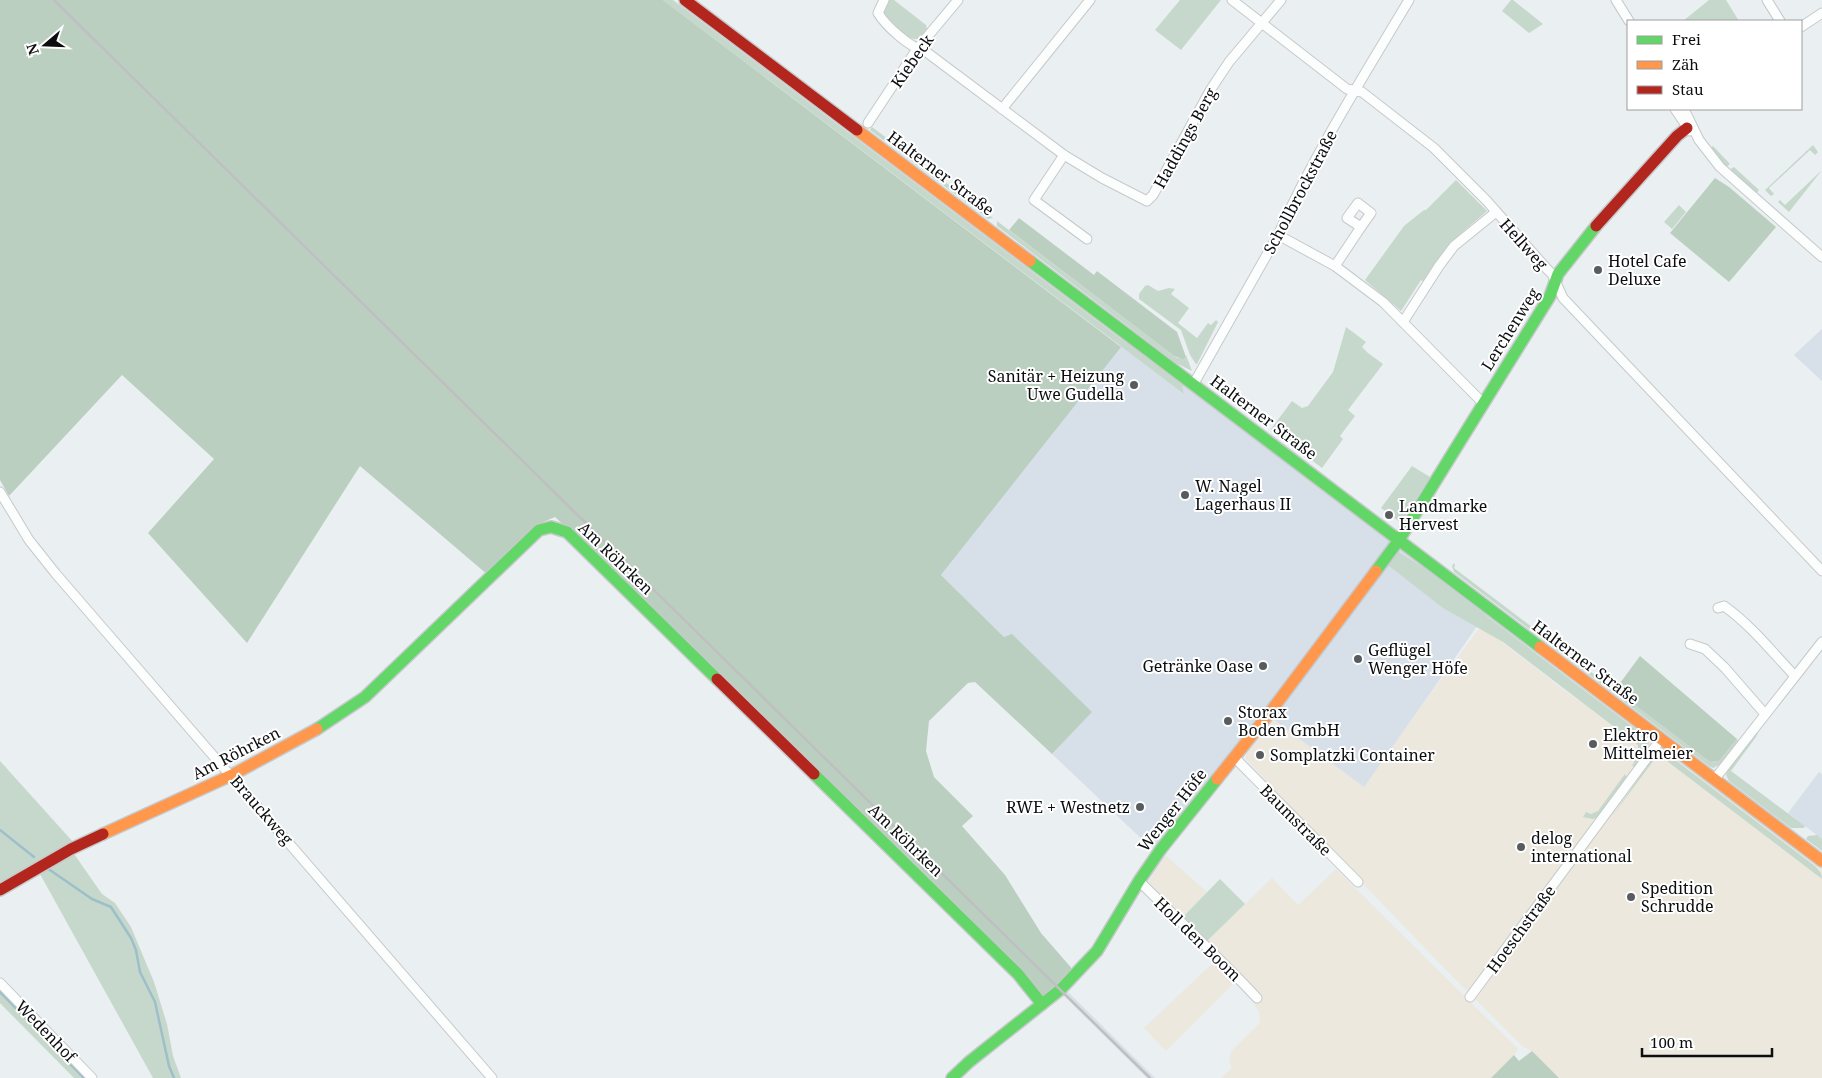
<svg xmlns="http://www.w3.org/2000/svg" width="1822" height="1078" viewBox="0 0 1822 1078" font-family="'Noto Serif',serif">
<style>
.built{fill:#d7e0e8}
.industrial{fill:#ece8de}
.green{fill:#c6d8cb}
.forest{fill:#bbcfc0}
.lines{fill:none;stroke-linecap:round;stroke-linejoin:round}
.stream{stroke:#9cbfc9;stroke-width:2.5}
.street-casing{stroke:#c6c9cb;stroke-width:11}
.fast-casing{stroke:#c6c9cb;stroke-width:14}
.slow-casing{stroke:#c6c9cb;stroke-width:14}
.jam-casing{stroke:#c6c9cb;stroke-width:14}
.street{stroke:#fcfdfd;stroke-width:9}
.fast{stroke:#63d668;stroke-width:11}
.slow{stroke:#ff974d;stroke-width:11}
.jam{stroke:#b3261e;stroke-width:11}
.rail{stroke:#bfbfc1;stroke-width:2.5}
.poi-dot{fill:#595c5e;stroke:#fff;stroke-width:2}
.labels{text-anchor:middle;stroke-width:4;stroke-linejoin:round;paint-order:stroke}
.street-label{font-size:16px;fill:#0b0d0f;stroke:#fff}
.poi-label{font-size:16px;fill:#0b0d0f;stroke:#fff;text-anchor:start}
</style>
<rect width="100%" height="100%" fill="#eaeff2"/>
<g class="built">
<path d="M 1822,329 L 1822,381 L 1794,355 Z"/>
<path d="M 1128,335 L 1489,609 L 1364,788 L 1270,717 L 1161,849 L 1148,845 L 1052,754 L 1091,712 L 1004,637 L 941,575 Z"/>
<path d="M 1819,772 L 1822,774 L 1822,839 L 1788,813 Z"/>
<path d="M 1066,990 L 1155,1078 L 1147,1078 L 1062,994 Z"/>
</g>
<g class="industrial">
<path d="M 1481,626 L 1576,699 L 1598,703 L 1603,695 L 1822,861 L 1822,1078 L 1559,1078 L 1532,1051 L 1522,1046 L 1447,971 L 1341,861 L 1246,759 L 1246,750 L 1270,717 L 1364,787 L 1425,701 Z"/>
<path d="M 1166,856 L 1207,892 L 1181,919 L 1147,885 L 1156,868 Z"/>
<path d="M 1336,869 L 1518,1049 L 1514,1055 L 1491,1078 L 1221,1078 L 1232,1068 L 1229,1060 L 1231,1051 L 1260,1023 L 1259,1012 L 1254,1004 L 1259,999 L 1206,942 L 1272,878 L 1298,905 Z"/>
<path d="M 1214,962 L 1235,982 L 1166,1051 L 1144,1028 Z"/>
</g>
<g class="green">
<path d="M 663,0 L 673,0 L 1182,385 L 1184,394 Z"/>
<path d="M 889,0 L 894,0 L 926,25 L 927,29 L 918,39 C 908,40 886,25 883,15 C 882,9 886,4 889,0 Z"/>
<path d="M 1180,0 L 1221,0 L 1181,50 L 1155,30 Z"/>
<path d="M 1511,0 L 1513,0 L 1543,24 L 1529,33 L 1502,11 Z"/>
<path d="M 1709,0 L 1726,0 L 1739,21 L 1683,21 Z"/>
<path d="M 872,127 L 993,218 L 988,219 L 870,130 Z"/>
<path d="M 1813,145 L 1818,152 L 1815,155 L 1810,150 L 1769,188 L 1774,194 L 1771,196 L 1765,190 Z"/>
<path d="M 1713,146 L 1730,164 L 1726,167 L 1710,149 Z"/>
<path d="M 1734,167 L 1759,190 L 1756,194 L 1729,170 Z"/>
<path d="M 1822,170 L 1789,212 L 1778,202 L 1780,200 L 1785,205 Z"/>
<path d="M 1456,180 L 1487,211 L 1452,241 L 1454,244 L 1424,282 L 1421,280 L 1401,311 L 1365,280 L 1404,226 L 1424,210 L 1426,210 Z"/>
<path d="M 1679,205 L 1686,212 L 1672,229 L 1664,222 Z"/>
<path d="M 997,221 L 1174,356 L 1178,358 L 1186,357 L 1186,355 L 1192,371 L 1176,363 L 997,226 Z"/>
<path d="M 1148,285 L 1158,291 L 1169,288 L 1175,289 L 1171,294 L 1189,308 L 1178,323 L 1197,338 L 1208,323 L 1211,325 L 1216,320 L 1218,322 L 1197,364 L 1196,364 L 1190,355 L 1181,330 L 1139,299 L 1139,294 L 1145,286 Z"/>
<path d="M 1346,327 L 1366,342 L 1362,347 L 1368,353 L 1383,364 L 1348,410 L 1355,416 L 1340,436 L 1343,439 L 1322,468 L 1271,429 L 1292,401 L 1302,408 L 1308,406 L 1333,372 Z"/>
<path d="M 1412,466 L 1430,477 L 1401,523 L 1381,508 Z"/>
<path d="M 1397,551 L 1421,566 L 1646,737 L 1649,742 L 1647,751 L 1636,767 L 1632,766 L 1638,755 L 1638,745 L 1503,642 L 1443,608 L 1389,566 L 1385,569 Z"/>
<path d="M 1454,563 L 1455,565 L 1454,568 L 1710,762 L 1719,761 L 1737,739 L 1738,741 L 1721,764 L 1713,768 L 1709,766 L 1454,572 L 1452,566 Z"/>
<path d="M 1757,732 L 1758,733 L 1756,737 L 1731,771 L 1805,826 L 1804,828 L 1791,828 L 1729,781 L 1726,775 L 1728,769 Z"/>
<path d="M 1661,755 L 1669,755 L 1678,762 L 1815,866 L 1821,873 L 1822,879 L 1663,758 L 1654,760 L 1611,818 L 1653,758 Z"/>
<path d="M 0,761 L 74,843 L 72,851 L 102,894 L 115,903 L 131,927 L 154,982 L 167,1024 L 173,1056 L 181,1078 L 153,1078 L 35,865 L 0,885 Z"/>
<path d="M 1625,774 L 1627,778 L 1601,816 L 1593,819 L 1583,817 L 1586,812 L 1591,814 L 1598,811 Z"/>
<path d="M 1817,835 L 1822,839 L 1822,851 L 1806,839 L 1808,836 Z"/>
<path d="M 1220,879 L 1245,904 L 1206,942 L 1181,919 Z"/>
<path d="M 0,985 L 89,1078 L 74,1078 L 0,1003 Z"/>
</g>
<g class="forest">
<path d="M 0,0 L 663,0 L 1121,347 L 941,575 L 1004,637 L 1012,634 L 1092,712 L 1052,754 L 975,682 L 968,683 L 929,721 L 926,751 L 934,777 L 973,816 L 962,826 L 1005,875 L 1041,933 L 1074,971 L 1043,998 L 602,561 L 555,517 L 543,522 L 488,575 L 360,466 L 247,643 L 148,533 L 214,459 L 122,375 L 9,496 L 0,480 Z"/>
<path d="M 1715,178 L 1729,187 L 1776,227 L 1729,282 L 1670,233 Z"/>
<path d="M 1019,218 L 1094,275 L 1097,271 L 1177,332 L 1186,357 L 1183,359 L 1174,356 L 1009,230 Z"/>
<path d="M 1640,656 L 1737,739 L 1719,761 L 1710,762 L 1615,690 Z"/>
<path d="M 1532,1051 L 1559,1078 L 1491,1078 L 1514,1055 L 1519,1061 Z"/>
</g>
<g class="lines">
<g class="stream">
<path d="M 0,830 L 34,857"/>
<path d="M 47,868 L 92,899 L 111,907 L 131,938 L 136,950 L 140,972 L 155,1002 L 169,1066 L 174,1078"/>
<path d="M 0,992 L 84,1078"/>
</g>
<defs>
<g id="street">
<path d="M 884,0 L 878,13 C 886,26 910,48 925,51 L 1064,155 L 1102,178 L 1147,201 L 1153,195 L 1211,89 L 1229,62 L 1281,0"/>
<path d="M 1232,0 L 1347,89 L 1362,92 L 1434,148 L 1486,200 L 1547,269 L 1552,274 L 1563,298 L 1822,571"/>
<path d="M 1616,0 L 1629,21"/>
<path d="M 1767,0 L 1780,21"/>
<path d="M 1801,27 L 1822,13"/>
<path d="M 1002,109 L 1090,0"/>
<path d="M 1675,109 L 1690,131"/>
<path d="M 1684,109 L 1699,140 L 1720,167 L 1822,257"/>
<path d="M 868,123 L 917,49 L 958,0"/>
<path d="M 1064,155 L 1034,200 L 1087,239"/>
<path d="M 1358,203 L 1371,213 L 1361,227 L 1347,218 Z"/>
<path d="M 1278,235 L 1335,266 L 1383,302 L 1483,403"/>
<path d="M 1335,266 L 1361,227"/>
<path d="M 1403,322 L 1439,266 L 1454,246 L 1496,212"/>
<path d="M 1193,385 L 1278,235 C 1315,153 1363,77 1409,0"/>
<path d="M 0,492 L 29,540 L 56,574 L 492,1078"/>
<path d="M 1718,608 L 1724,606 C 1751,625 1772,652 1795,676"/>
<path d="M 1690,644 L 1705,649 L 1725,668 L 1765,714"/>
<path d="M 1234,757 L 1358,882"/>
<path d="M 1714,780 L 1822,642"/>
<path d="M 1139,881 C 1178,920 1219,957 1257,998"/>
<path d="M 0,983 L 92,1078"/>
<path d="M 1470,997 L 1661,739"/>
</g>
<g id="fast">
<path d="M 1030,261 L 1540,647"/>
<path d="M 1376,571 L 1399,540 L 1550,296 L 1558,274 L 1596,226"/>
<path d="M 317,729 L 365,697 L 539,530 L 551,527 L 567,532 L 717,679"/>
<path d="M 814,774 L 1018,974 L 1042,1004"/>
<path d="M 952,1078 L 969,1062 L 1061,989 L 1097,951 L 1139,881 L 1161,849 L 1217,779"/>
</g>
<g id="slow">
<path d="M 857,130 L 1030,261"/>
<path d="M 1540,647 L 1822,861"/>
<path d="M 1217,779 L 1268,715 L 1376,571"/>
<path d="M 103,834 L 232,775 L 317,729"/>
</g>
<g id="jam">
<path d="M 685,0 L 857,130"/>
<path d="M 1596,226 L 1677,136 L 1687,128"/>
<path d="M 717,679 L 814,774"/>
<path d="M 0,890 L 71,849 L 103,834"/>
</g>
</defs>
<use href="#street" class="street-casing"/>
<use href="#fast" class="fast-casing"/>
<use href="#slow" class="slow-casing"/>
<use href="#jam" class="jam-casing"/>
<use href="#street" class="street"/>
<use href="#fast" class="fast"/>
<use href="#slow" class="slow"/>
<use href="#jam" class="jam"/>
<path class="rail" d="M 54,0 L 1150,1078"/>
</g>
<g class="poi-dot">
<circle cx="1598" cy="270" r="5"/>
<circle cx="1134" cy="385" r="5"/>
<circle cx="1185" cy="495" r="5"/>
<circle cx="1389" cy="515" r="5"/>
<circle cx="1358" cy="659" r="5"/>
<circle cx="1263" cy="666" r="5"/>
<circle cx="1228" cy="721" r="5"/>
<circle cx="1593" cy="744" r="5"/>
<circle cx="1260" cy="755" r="5"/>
<circle cx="1140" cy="807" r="5"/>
<circle cx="1521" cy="847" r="5"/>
<circle cx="1631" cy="897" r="5"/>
</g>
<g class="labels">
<g class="street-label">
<text transform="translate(912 61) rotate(-55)" y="6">Kiebeck</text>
<text transform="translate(1185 138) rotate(-61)" y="6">Haddings Berg</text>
<text transform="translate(941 173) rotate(37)" y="6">Halterner Straße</text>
<text transform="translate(1300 192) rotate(-62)" y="6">Schollbrockstraße</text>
<text transform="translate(1524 244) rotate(48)" y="6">Hellweg</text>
<text transform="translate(1510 329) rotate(-58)" y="6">Lerchenweg</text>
<text transform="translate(1264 417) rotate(37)" y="6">Halterner Straße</text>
<text transform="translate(616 558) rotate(44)" y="6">Am Röhrken</text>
<text transform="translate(1586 662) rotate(37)" y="6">Halterner Straße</text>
<text transform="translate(236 753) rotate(-27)" y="6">Am Röhrken</text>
<text transform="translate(262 810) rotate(49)" y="6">Brauckweg</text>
<text transform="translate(1172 810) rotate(-52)" y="6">Wenger Höfe</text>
<text transform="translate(1296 820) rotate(45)" y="6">Baumstraße</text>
<text transform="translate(906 840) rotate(44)" y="6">Am Röhrken</text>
<text transform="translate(1521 929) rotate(-54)" y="6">Hoeschstraße</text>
<text transform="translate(1198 939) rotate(44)" y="6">Holl den Boom</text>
<text transform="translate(46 1031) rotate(46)" y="6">Wedenhof</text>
</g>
<g class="poi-label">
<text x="1608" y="267">Hotel Cafe<tspan x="1608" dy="18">Deluxe</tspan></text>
<text x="1124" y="382" text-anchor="end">Sanitär + Heizung<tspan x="1124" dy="18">Uwe Gudella</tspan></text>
<text x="1195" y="492">W. Nagel<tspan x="1195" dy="18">Lagerhaus II</tspan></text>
<text x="1399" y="512">Landmarke<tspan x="1399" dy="18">Hervest</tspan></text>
<text x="1368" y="656">Geflügel<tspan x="1368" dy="18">Wenger Höfe</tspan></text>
<text x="1253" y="672" text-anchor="end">Getränke Oase</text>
<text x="1238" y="718">Storax<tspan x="1238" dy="18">Boden GmbH</tspan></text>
<text x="1603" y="741">Elektro<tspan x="1603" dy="18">Mittelmeier</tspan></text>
<text x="1270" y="761">Somplatzki Container</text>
<text x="1130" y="813" text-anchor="end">RWE + Westnetz</text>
<text x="1531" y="844">delog<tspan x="1531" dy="18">international</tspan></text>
<text x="1641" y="894">Spedition<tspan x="1641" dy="18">Schrudde</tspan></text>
</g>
</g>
<rect x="1627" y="20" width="175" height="90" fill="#ffffff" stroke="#9d9e9f"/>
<rect x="1637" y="36" width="25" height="8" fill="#63d668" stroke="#9d9e9f"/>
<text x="1672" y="45" font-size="15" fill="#0b0d0f">Frei</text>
<rect x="1637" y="61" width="25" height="8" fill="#ff974d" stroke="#9d9e9f"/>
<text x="1672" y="70" font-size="15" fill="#0b0d0f">Zäh</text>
<rect x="1637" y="86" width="25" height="8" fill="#b3261e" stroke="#9d9e9f"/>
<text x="1672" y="95" font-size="15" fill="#0b0d0f">Stau</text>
<g transform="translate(45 45) rotate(251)" stroke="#ffffff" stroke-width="4" paint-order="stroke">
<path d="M0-4L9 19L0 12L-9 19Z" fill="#0b0d0f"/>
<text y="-8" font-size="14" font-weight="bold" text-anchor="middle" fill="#0b0d0f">N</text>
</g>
<path d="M1642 1048v8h130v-8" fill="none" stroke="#0b0d0f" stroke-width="2.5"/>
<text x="1650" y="1048" font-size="15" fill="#0b0d0f" stroke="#ffffff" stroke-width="4" paint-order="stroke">100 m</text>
</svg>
